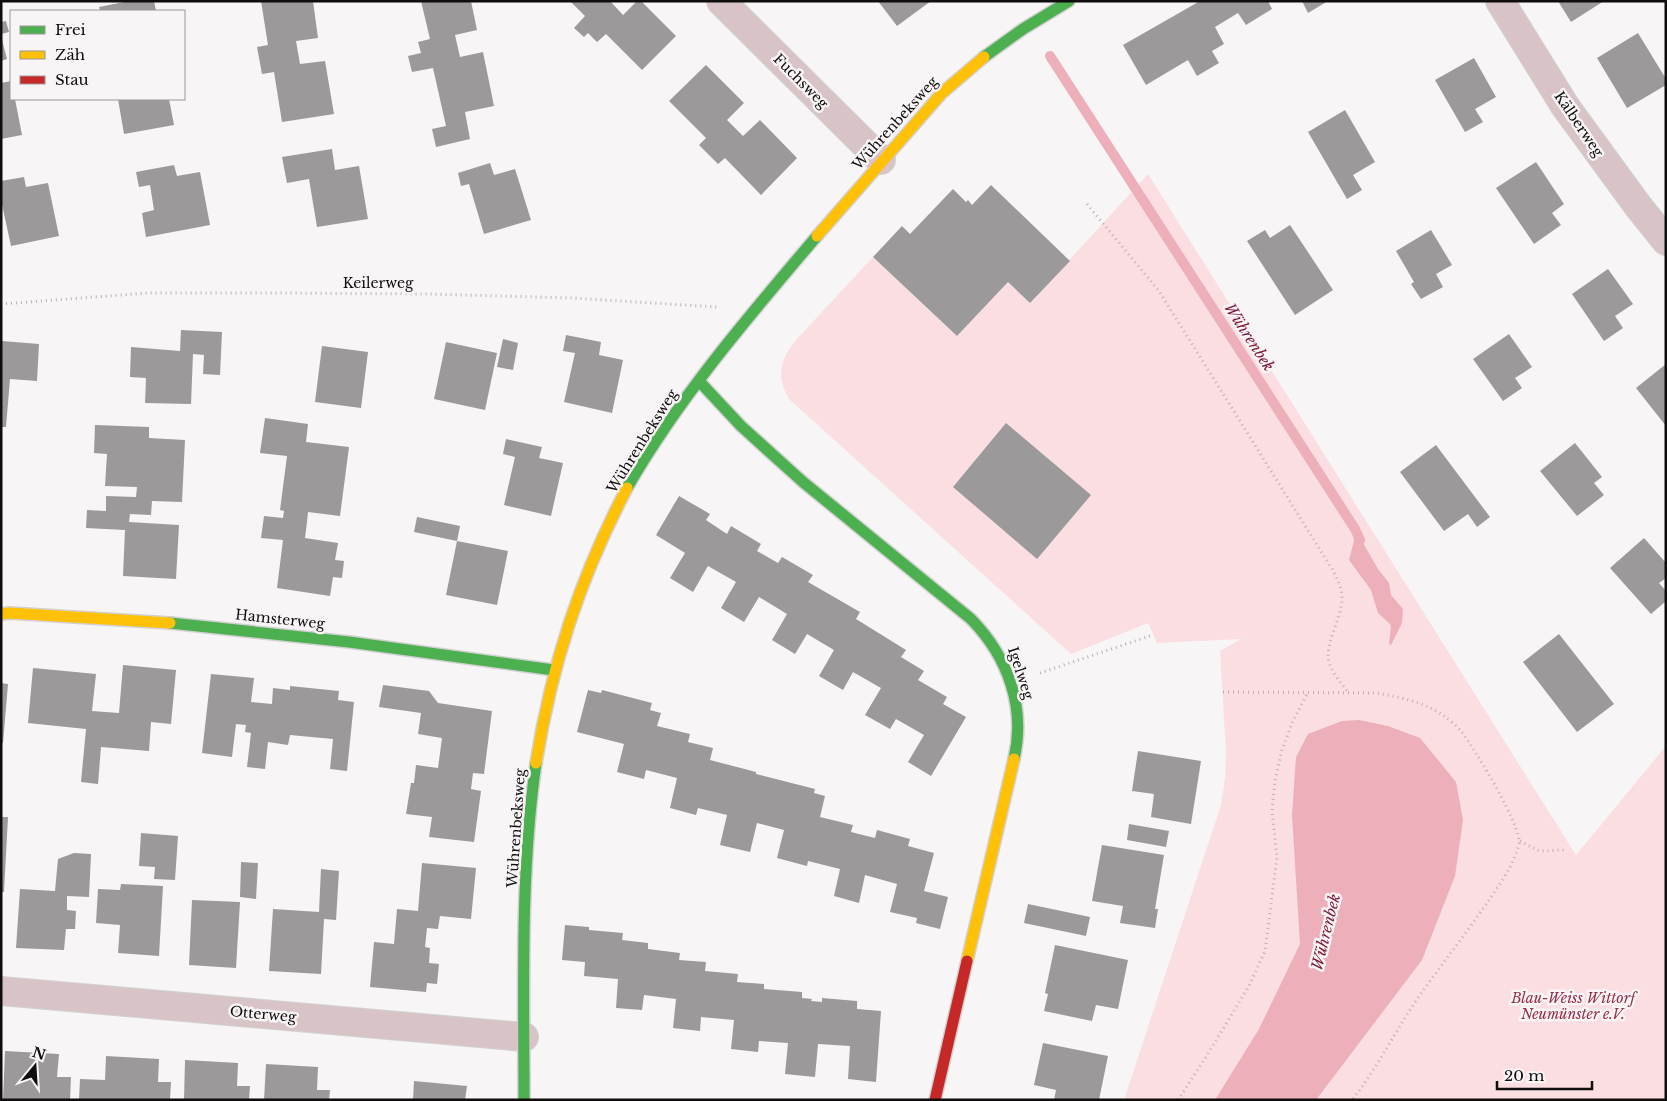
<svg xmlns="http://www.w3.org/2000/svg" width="1667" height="1101" viewBox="0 0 1667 1101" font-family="'Libre Baskerville',serif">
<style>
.green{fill:#fadee2}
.water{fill:#edafb9}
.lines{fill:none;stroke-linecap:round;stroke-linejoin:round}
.stream{stroke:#edafb9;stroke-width:10}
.building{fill:#9b9999}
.street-casing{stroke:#d2d1d1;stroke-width:30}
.fast-casing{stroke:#d2d1d1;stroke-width:14}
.slow-casing{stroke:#d2d1d1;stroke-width:14}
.jam-casing{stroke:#d2d1d1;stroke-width:14}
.path{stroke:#bcb0b1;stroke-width:3;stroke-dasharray:1 4;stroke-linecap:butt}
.street{stroke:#d8c4c7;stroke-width:28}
.fast{stroke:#4caf50;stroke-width:11}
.slow{stroke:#ffc107;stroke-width:11}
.jam{stroke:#c62828;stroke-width:11}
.labels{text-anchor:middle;stroke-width:5;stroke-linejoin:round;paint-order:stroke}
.street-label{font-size:14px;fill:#0f0d0d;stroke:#f9f4f5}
.park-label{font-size:14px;font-style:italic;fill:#932d46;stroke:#f9f4f5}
.water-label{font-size:15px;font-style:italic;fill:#7d1634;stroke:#f9f4f5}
</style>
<rect width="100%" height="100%" fill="#f8f5f6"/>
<path class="green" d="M 1148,174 L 1576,855 L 1666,746 L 1666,1100 L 1124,1100 L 1221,805 L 1225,779 L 1226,753 L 1220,651 L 1241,639 L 1157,643 L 1148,623 L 1071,654 L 789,399 C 776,376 780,361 795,341 L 873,257 L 957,336 L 1008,282 L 1030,303 Z"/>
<g class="water">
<path d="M 1355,529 L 1378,569 L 1389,583 L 1391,595 L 1403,609 L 1402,623 L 1391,645 L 1389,644 L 1391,627 L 1390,624 L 1378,613 L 1371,590 L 1349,560 L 1354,541 Z"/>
<path d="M 1359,720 L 1388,726 L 1420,738 L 1456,782 L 1463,820 L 1455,876 L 1422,960 L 1316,1100 L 1215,1100 L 1259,1029 L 1300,944 L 1292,815 L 1296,757 L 1308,734 L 1342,721 Z"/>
</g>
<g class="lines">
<path class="stream" d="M 1050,56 L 1355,529 L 1360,540"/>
</g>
<g class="building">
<path d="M 129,1 L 154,1 L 156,11 L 100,11 L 99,7 Z"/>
<path d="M 261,1 L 313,1 L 318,38 L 296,41 L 300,64 L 325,61 L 334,114 L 282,122 L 274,72 L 262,74 L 257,47 L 268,45 Z"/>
<path d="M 421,1 L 471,1 L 477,30 L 455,35 L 460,57 L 483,52 L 494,106 L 465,112 L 470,139 L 436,147 L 432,129 L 446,126 L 433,68 L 412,72 L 408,56 L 421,53 L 418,42 L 430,39 Z"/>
<path d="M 570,1 L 610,1 L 623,15 L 637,1 L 641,1 L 676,36 L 642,70 L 606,34 L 597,42 L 588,33 L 584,37 L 574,28 L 585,16 Z"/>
<path d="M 878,1 L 931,1 L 897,26 Z"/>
<path d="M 1200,1 L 1268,1 L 1272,9 L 1246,25 L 1238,13 L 1215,27 L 1224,44 L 1212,51 L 1219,63 L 1197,76 L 1188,60 L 1146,85 L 1123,45 Z"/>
<path d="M 1302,1 L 1328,1 L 1308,13 Z"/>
<path d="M 1558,1 L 1604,1 L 1571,22 Z"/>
<path d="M 6,21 L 9,32 L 1,34 L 1,22 Z"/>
<path d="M 1638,33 L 1666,79 L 1666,85 L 1627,108 L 1597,58 Z"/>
<path d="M 1,36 L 7,59 L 1,61 Z"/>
<path d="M 1474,58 L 1496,97 L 1475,109 L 1483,122 L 1465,132 L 1435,80 Z"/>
<path d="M 706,65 L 744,103 L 727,120 L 743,136 L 760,120 L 797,158 L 761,195 L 725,158 L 718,164 L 699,145 L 706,138 L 669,101 Z"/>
<path d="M 11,81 L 11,99 L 15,99 L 22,135 L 1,139 L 1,83 Z"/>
<path d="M 118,99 L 169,99 L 174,125 L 124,134 Z"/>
<path d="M 1345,110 L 1375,162 L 1353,175 L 1362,190 L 1347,199 L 1308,132 Z"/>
<path d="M 332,149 L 335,170 L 359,166 L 368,219 L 317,227 L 309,179 L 287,183 L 282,157 Z"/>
<path d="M 1536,162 L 1564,204 L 1552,213 L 1561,225 L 1534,244 L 1496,188 Z"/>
<path d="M 490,163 L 494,175 L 515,169 L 531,220 L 484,234 L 469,184 L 461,186 L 458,173 Z"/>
<path d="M 174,165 L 177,176 L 200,172 L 210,225 L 146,237 L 142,213 L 154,210 L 150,185 L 139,187 L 136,172 Z"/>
<path d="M 24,177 L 26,187 L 48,183 L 59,236 L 11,246 L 1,200 L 1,181 Z"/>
<path d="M 991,185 L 1070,261 L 1030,303 L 1008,282 L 957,336 L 873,257 L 902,226 L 910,234 L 953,189 L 966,202 L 968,200 L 972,205 Z"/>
<path d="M 1290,225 L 1333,290 L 1295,315 L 1247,241 L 1265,230 L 1270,238 Z"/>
<path d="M 1431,230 L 1452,265 L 1436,274 L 1443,287 L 1421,299 L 1411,284 L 1414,282 L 1396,251 Z"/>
<path d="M 1608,269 L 1633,304 L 1615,316 L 1623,328 L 1604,341 L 1572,294 Z"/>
<path d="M 181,330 L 222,332 L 220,375 L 203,374 L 204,355 L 193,354 L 191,404 L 145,403 L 146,378 L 130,377 L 131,347 L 180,351 Z"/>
<path d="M 1509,334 L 1532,367 L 1515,378 L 1522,388 L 1503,401 L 1473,359 Z"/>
<path d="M 566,335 L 601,342 L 599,355 L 623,360 L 612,413 L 564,402 L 575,353 L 563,351 Z"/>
<path d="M 503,339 L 518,343 L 513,370 L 497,367 Z"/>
<path d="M 2,341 L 39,344 L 37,381 L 10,379 L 6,427 L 1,427 Z"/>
<path d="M 446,342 L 497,353 L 485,410 L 434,399 Z"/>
<path d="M 322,346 L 368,352 L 361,408 L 315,402 Z"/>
<path d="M 1666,364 L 1666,426 L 1636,388 Z"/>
<path d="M 265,418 L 308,424 L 306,442 L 349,447 L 340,516 L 308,512 L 307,522 L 305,538 L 338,543 L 335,560 L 344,561 L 342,578 L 333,577 L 330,596 L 277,588 L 283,540 L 261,538 L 264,516 L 283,518 L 284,511 L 280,510 L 287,456 L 260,453 Z"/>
<path d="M 1006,423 L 1091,495 L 1037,559 L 953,487 Z"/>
<path d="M 95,425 L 149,427 L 149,438 L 185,440 L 182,502 L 152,501 L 151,515 L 130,514 L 129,522 L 179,525 L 176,579 L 123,576 L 125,530 L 86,528 L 87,510 L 106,511 L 106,496 L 136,497 L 137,487 L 105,486 L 107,454 L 94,453 Z"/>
<path d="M 506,439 L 542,447 L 539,458 L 563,463 L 551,516 L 504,505 L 515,457 L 503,454 Z"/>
<path d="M 1575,443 L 1602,477 L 1594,483 L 1604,495 L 1577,516 L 1540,471 Z"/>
<path d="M 1436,445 L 1490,517 L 1477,527 L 1468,514 L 1444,531 L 1400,472 Z"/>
<path d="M 679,496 L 710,514 L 706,520 L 727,534 L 731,526 L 761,544 L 757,551 L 778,563 L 782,557 L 813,575 L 808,582 L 860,612 L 856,619 L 906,650 L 901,657 L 924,671 L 918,680 L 947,697 L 943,704 L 966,717 L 931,776 L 908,762 L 924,735 L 896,719 L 890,729 L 865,715 L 881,688 L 853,672 L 843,690 L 819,676 L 834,650 L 807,634 L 795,654 L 772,640 L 787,614 L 759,597 L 744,622 L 721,608 L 736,582 L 708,566 L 693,592 L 670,578 L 685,553 L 656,535 Z"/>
<path d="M 417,517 L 460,526 L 457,541 L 414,532 Z"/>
<path d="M 1644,538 L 1666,563 L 1666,578 L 1659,583 L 1666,591 L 1666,601 L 1651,614 L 1610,568 Z"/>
<path d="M 457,541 L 508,551 L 497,605 L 446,595 Z"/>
<path d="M 1559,634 L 1614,704 L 1577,732 L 1523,662 Z"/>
<path d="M 123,665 L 176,670 L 171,724 L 151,722 L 149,751 L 101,747 L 98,784 L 81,782 L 86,729 L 28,723 L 33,668 L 96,674 L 92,711 L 119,713 Z"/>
<path d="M 211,674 L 254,678 L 251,702 L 272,704 L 273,688 L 290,690 L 290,686 L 339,691 L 338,700 L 354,702 L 347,771 L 330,769 L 333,739 L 290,735 L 288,745 L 268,742 L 265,769 L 247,767 L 251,733 L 245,732 L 246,725 L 236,724 L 232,757 L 202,753 Z"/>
<path d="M 1,683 L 8,684 L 3,743 L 1,743 Z"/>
<path d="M 383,685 L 429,691 L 438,703 L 492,711 L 484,774 L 473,773 L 471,789 L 481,791 L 474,842 L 429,837 L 432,817 L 406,814 L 411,783 L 414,783 L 416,765 L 438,768 L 442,738 L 418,734 L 421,713 L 379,707 Z"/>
<path d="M 588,690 L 601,693 L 602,690 L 652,703 L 650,710 L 661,713 L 657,726 L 690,734 L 688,742 L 713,748 L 710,760 L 756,772 L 756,774 L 815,789 L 814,793 L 825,796 L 820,817 L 853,825 L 851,832 L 875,838 L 877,830 L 910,839 L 908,846 L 934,853 L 924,891 L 948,897 L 940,929 L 916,923 L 917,918 L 890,912 L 897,884 L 865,875 L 859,903 L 834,896 L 840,869 L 808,861 L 807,866 L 777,858 L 784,830 L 757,823 L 750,852 L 720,845 L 727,815 L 698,808 L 696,815 L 670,808 L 677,778 L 646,770 L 644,779 L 617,772 L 624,744 L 577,732 Z"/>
<path d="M 1138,751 L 1201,761 L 1191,824 L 1151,817 L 1154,794 L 1132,791 Z"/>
<path d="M 1,817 L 8,817 L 4,892 L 1,892 Z"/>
<path d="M 1129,824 L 1169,831 L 1166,847 L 1127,840 Z"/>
<path d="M 141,833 L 178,836 L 175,880 L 154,879 L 155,867 L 139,866 Z"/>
<path d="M 1102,845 L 1164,855 L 1155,909 L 1158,909 L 1155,928 L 1120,923 L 1123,906 L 1092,901 Z"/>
<path d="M 74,853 L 91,854 L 89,897 L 67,896 L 67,910 L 76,911 L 75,929 L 66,929 L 64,950 L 16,948 L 20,889 L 55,891 L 58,859 Z"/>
<path d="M 241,862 L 258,863 L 256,899 L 240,897 Z"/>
<path d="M 422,863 L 476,868 L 471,919 L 440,916 L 438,929 L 427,928 L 425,947 L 430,948 L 429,963 L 439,964 L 437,984 L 427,983 L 426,992 L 370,987 L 374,942 L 394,944 L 397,909 L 418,911 Z"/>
<path d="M 321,869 L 339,871 L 336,920 L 324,919 L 321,974 L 269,971 L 273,909 L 319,912 Z"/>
<path d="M 121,884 L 163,886 L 159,956 L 118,953 L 120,925 L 96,923 L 98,889 L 120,890 Z"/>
<path d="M 192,900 L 240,902 L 236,968 L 189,965 Z"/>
<path d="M 1028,904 L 1090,917 L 1086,936 L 1024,923 Z"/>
<path d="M 565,925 L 589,927 L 589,930 L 623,933 L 622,940 L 648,943 L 648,949 L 680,953 L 679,960 L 706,962 L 705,971 L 738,974 L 737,982 L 764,984 L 764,989 L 802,992 L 802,998 L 812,999 L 811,1001 L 822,1002 L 822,998 L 857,1001 L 857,1009 L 881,1011 L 876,1082 L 848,1079 L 850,1046 L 818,1044 L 815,1077 L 785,1074 L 788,1043 L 759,1041 L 758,1052 L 731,1049 L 734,1020 L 701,1017 L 700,1031 L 673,1028 L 676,999 L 644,995 L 642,1010 L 616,1008 L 618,979 L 584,976 L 585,962 L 562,960 Z"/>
<path d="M 1055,945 L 1128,960 L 1118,1009 L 1096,1005 L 1092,1021 L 1044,1011 L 1048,994 L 1045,993 Z"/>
<path d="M 1043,1043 L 1108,1056 L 1099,1100 L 1054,1100 L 1056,1090 L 1034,1085 Z"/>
<path d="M 5,1051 L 59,1054 L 57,1077 L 71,1077 L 70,1100 L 3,1100 Z"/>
<path d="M 106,1056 L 159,1059 L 158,1082 L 171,1082 L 170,1100 L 79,1100 L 80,1079 L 105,1080 Z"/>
<path d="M 185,1060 L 238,1063 L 237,1086 L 250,1086 L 249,1100 L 184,1100 Z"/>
<path d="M 266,1064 L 318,1067 L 317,1090 L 330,1090 L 329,1100 L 264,1100 Z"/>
<path d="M 414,1081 L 467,1086 L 465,1100 L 413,1100 Z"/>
</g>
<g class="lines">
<defs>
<g id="street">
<path d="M 721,1 L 881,160"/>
<path d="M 1500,1 L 1565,106 L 1638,206 L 1666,241"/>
<path d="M 1,991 L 524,1037"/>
</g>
<g id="fast">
<path d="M 984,57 L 1023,29 L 1069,1"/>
<path d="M 699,381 L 741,426 L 803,482 L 971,619 C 1008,657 1026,707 1014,759"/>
<path d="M 627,488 C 680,396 749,316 817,236"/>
<path d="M 170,623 L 349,642 L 554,670"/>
<path d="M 524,1100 C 524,988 520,875 536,763"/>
</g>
<g id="slow">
<path d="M 817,236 L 942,93 L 984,57"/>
<path d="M 1,614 L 10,613 L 170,623"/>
<path d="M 536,763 C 552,663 580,578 627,488"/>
<path d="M 967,961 L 1014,759"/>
</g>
<path id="jam" d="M 935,1100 L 967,961"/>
</defs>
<use href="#street" class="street-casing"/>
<use href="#fast" class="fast-casing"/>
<use href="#slow" class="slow-casing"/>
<use href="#jam" class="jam-casing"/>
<g class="path">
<path d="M 1087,204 L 1159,291 L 1332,569 C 1337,578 1342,588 1342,598 C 1342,619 1324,643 1329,662 C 1332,673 1341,683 1348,692"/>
<path d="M 1,304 L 148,293 L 278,293 L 429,294 L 572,298 L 717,307"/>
<path d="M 1040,673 L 1153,635"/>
<path d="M 1223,692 L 1376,693 C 1399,697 1425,702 1444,716 C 1449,720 1456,725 1461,731 C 1473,746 1523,828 1519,844 C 1514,865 1499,885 1487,903 C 1466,933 1444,962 1422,992 C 1397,1027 1379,1066 1352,1100"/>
<path d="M 1520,841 L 1539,851 L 1567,850"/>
<path d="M 1178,1100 L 1206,1057 L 1249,986 L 1265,951 L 1277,857 L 1272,810 L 1275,781 L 1282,750 L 1292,723 L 1308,692"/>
</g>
<use href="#street" class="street"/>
<use href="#fast" class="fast"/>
<use href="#slow" class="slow"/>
<use href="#jam" class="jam"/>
</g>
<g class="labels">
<g class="street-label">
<text transform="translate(801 81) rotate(45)" y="5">Fuchsweg</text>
<text transform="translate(895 123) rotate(-48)" y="5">Wührenbeksweg</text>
<text transform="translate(1579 124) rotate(56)" y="5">Kälberweg</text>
<text x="378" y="288">Keilerweg</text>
<text transform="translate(642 441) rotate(-58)" y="5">Wührenbeksweg</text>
<text transform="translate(280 619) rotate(6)" y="5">Hamsterweg</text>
<text transform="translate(1021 673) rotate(72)" y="5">Igelweg</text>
<text transform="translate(516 828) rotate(-86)" y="5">Wührenbeksweg</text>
<text transform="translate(263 1014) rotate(5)" y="5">Otterweg</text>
</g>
<g class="park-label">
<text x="1573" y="1003">Blau-Weiss Wittorf<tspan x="1573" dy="16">Neumünster e.V.</tspan></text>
</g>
<g class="water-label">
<text transform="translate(1249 337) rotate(57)" y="5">Wührenbek</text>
<text transform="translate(1326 932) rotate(-76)" y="5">Wührenbek</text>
</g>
</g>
<rect width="1667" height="1101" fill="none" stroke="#0f0d0d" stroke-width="5"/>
<rect x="10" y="10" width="175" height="90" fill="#f9f4f5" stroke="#9b9898"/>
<rect x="20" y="26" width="25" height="8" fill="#4caf50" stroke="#9b9898"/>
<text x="55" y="35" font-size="15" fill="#0f0d0d">Frei</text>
<rect x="20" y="51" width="25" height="8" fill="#ffc107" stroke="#9b9898"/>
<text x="55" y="60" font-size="15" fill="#0f0d0d">Zäh</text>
<rect x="20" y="76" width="25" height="8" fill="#c62828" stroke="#9b9898"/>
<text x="55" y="85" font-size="15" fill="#0f0d0d">Stau</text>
<g transform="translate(35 1066) rotate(18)" stroke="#f9f4f5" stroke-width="4" paint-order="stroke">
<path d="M0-4L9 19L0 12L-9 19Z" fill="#0f0d0d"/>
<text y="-8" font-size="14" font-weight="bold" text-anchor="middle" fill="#0f0d0d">N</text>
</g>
<path d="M1497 1081v8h95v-8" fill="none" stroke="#0f0d0d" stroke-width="2.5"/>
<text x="1504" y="1081" font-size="15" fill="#0f0d0d" stroke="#f9f4f5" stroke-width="4" paint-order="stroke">20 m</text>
</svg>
